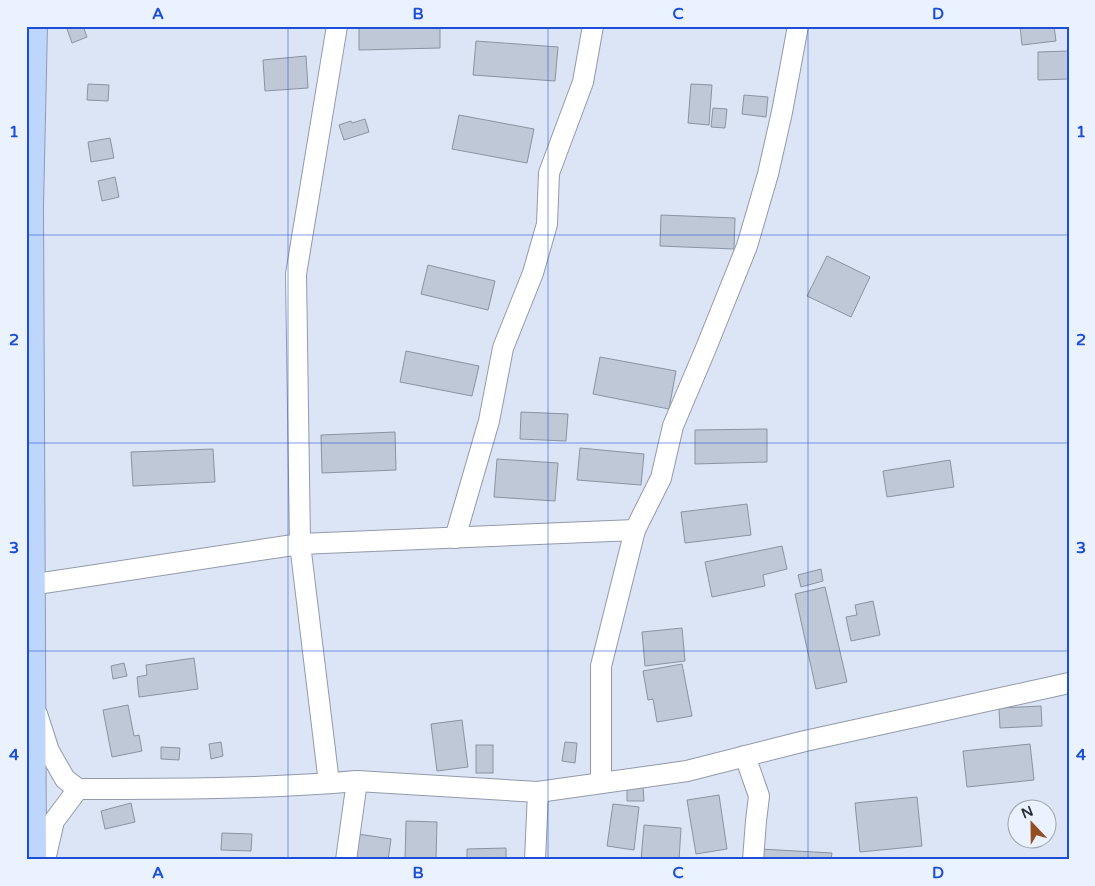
<svg xmlns="http://www.w3.org/2000/svg" width="1095" height="886" viewBox="0 0 1095 886" font-family="'Varela Round',sans-serif">
<style>
.building{fill:#bec8d7;stroke:#8a93a1}
.lines{fill:none;stroke-linecap:round;stroke-linejoin:round}
.street-casing{stroke:#929aa9;stroke-width:22}
.highway-casing{stroke:#8b9bb6;stroke-width:30}
.street{stroke:#fff;stroke-width:20}
.highway{stroke:#bfd6fc;stroke-width:28}
.grid{fill:none;stroke:#1d4ed8;stroke-width:1;stroke-opacity:0.55}
.neatline{fill:none;stroke:#1d4ed8;stroke-width:2}
.grid-label{font-size:16px;text-anchor:middle;font-weight:bold;fill:#1d4ed8}
</style>
<rect width="100%" height="100%" fill="#dce5f5"/>
<g class="building">
<path d="M 66,26 L 83,26 L 87,37 L 72,43 Z"/>
<path d="M 359,26 L 440,26 L 440,48 L 359,50 Z"/>
<path d="M 1020,26 L 1054,26 L 1056,41 L 1022,45 Z"/>
<path d="M 476,41 L 558,47 L 555,81 L 473,75 Z"/>
<path d="M 1069,51 L 1069,79 L 1038,80 L 1038,52 Z"/>
<path d="M 306,56 L 308,88 L 265,91 L 263,60 Z"/>
<path d="M 88,84 L 109,85 L 108,101 L 87,100 Z"/>
<path d="M 691,84 L 712,85 L 709,125 L 688,123 Z"/>
<path d="M 744,95 L 768,97 L 766,117 L 742,114 Z"/>
<path d="M 713,108 L 727,109 L 725,128 L 711,127 Z"/>
<path d="M 459,115 L 534,129 L 527,163 L 452,149 Z"/>
<path d="M 365,119 L 369,132 L 344,140 L 339,125 L 351,121 L 352,123 Z"/>
<path d="M 110,138 L 114,158 L 91,162 L 88,142 Z"/>
<path d="M 115,177 L 119,197 L 102,201 L 98,181 Z"/>
<path d="M 661,215 L 735,218 L 734,249 L 660,246 Z"/>
<path d="M 827,256 L 870,277 L 851,317 L 807,296 Z"/>
<path d="M 428,265 L 495,281 L 488,310 L 421,294 Z"/>
<path d="M 406,351 L 479,366 L 472,396 L 400,382 Z"/>
<path d="M 600,357 L 676,371 L 669,409 L 593,394 Z"/>
<path d="M 521,412 L 568,414 L 566,441 L 520,439 Z"/>
<path d="M 767,429 L 767,462 L 695,464 L 695,430 Z"/>
<path d="M 395,432 L 396,470 L 322,473 L 321,435 Z"/>
<path d="M 580,448 L 644,454 L 641,485 L 577,480 Z"/>
<path d="M 213,449 L 215,482 L 133,486 L 131,452 Z"/>
<path d="M 497,459 L 558,463 L 555,501 L 494,497 Z"/>
<path d="M 950,460 L 954,487 L 887,497 L 883,471 Z"/>
<path d="M 747,504 L 751,535 L 685,543 L 681,512 Z"/>
<path d="M 782,546 L 787,569 L 763,575 L 765,586 L 712,597 L 705,562 Z"/>
<path d="M 821,569 L 823,581 L 801,587 L 798,575 Z"/>
<path d="M 825,587 L 847,682 L 816,689 L 795,594 Z"/>
<path d="M 873,601 L 880,635 L 851,641 L 846,617 L 857,615 L 855,605 Z"/>
<path d="M 682,628 L 685,661 L 645,666 L 642,632 Z"/>
<path d="M 194,658 L 198,689 L 139,697 L 137,677 L 147,675 L 146,665 Z"/>
<path d="M 124,663 L 127,676 L 113,679 L 111,666 Z"/>
<path d="M 682,664 L 692,716 L 657,722 L 653,699 L 648,700 L 643,671 Z"/>
<path d="M 128,705 L 134,736 L 139,735 L 142,751 L 112,757 L 103,710 Z"/>
<path d="M 1041,706 L 1042,726 L 1000,728 L 999,708 Z"/>
<path d="M 462,720 L 468,767 L 437,771 L 431,724 Z"/>
<path d="M 221,742 L 223,756 L 211,759 L 209,744 Z"/>
<path d="M 565,742 L 577,743 L 575,763 L 562,761 Z"/>
<path d="M 1030,744 L 1034,780 L 967,787 L 963,751 Z"/>
<rect x="476" y="745" width="17" height="28"/>
<path d="M 161,747 L 180,748 L 179,760 L 161,759 Z"/>
<path d="M 643,786 L 644,801 L 627,801 L 627,787 Z"/>
<path d="M 719,795 L 727,849 L 696,854 L 687,800 Z"/>
<path d="M 917,797 L 922,846 L 860,852 L 855,803 Z"/>
<path d="M 131,803 L 135,822 L 105,829 L 101,811 Z"/>
<path d="M 613,804 L 639,807 L 634,850 L 607,846 Z"/>
<path d="M 406,821 L 437,822 L 436,860 L 405,860 Z"/>
<path d="M 644,825 L 681,828 L 679,860 L 641,860 Z"/>
<path d="M 222,833 L 252,834 L 251,851 L 221,850 Z"/>
<path d="M 358,834 L 391,839 L 388,860 L 354,860 Z"/>
<path d="M 506,848 L 506,860 L 467,860 L 467,849 Z"/>
<path d="M 760,849 L 832,853 L 831,860 L 760,860 Z"/>
</g>
<g class="lines">
<defs>
<g id="street">
<path d="M 635,530 L 661,478 L 673,426 L 706,348 L 747,246 L 768,174 L 782,112 L 798,26"/>
<path d="M 455,538 L 489,421 L 503,348 L 533,273 L 547,224 L 549,173 L 583,82 L 593,26"/>
<path d="M 30,585 L 300,544 L 635,530 L 601,666 L 601,783"/>
<path d="M 37,714 L 49,751 L 65,779 L 78,789 C 171,789 264,789 357,781 L 538,792 L 687,771 L 805,741 L 1069,683"/>
<path d="M 745,756 L 759,796 L 756,821 L 753,860"/>
<path d="M 329,783 L 300,544 L 296,274 L 337,26"/>
<path d="M 45,860 L 54,821 L 78,789"/>
<path d="M 346,860 L 357,781"/>
<path d="M 535,860 L 538,792"/>
</g>
<path id="highway" d="M 32,860 L 29,206 L 33,26"/>
</defs>
<use href="#street" class="street-casing"/>
<use href="#highway" class="highway-casing"/>
<use href="#street" class="street"/>
<use href="#highway" class="highway"/>
</g>
<path class="grid" d="M 288,26 L 288,860M 548,26 L 548,860M 808,26 L 808,860M 26,235 L 1069,235M 26,443 L 1069,443M 26,651 L 1069,651"/>
<rect width="1095" height="886" fill="none" stroke="#ebf2ff" stroke-width="55"/>
<g transform="translate(1032 824) rotate(338)"><circle r="24" fill="#ebf2ff" stroke="#9ea3ad"/>
<path d="M0-4L9 19L0 12L-9 19Z" fill="#934f22"/>
<text y="-8" font-size="14" font-weight="bold" text-anchor="middle" fill="#2a2d33">N</text>
</g>
<rect x="28" y="28" width="1040" height="830" class="neatline"/>
<g class="grid-label">
<text x="158" y="19">A</text>
<text x="418" y="19">B</text>
<text x="678" y="19">C</text>
<text x="938" y="19">D</text>
<text x="14" y="137">1</text>
<text x="1081" y="137">1</text>
<text x="14" y="345">2</text>
<text x="1081" y="345">2</text>
<text x="14" y="553">3</text>
<text x="1081" y="553">3</text>
<text x="14" y="760">4</text>
<text x="1081" y="760">4</text>
<text x="158" y="878">A</text>
<text x="418" y="878">B</text>
<text x="678" y="878">C</text>
<text x="938" y="878">D</text>
</g>
</svg>
